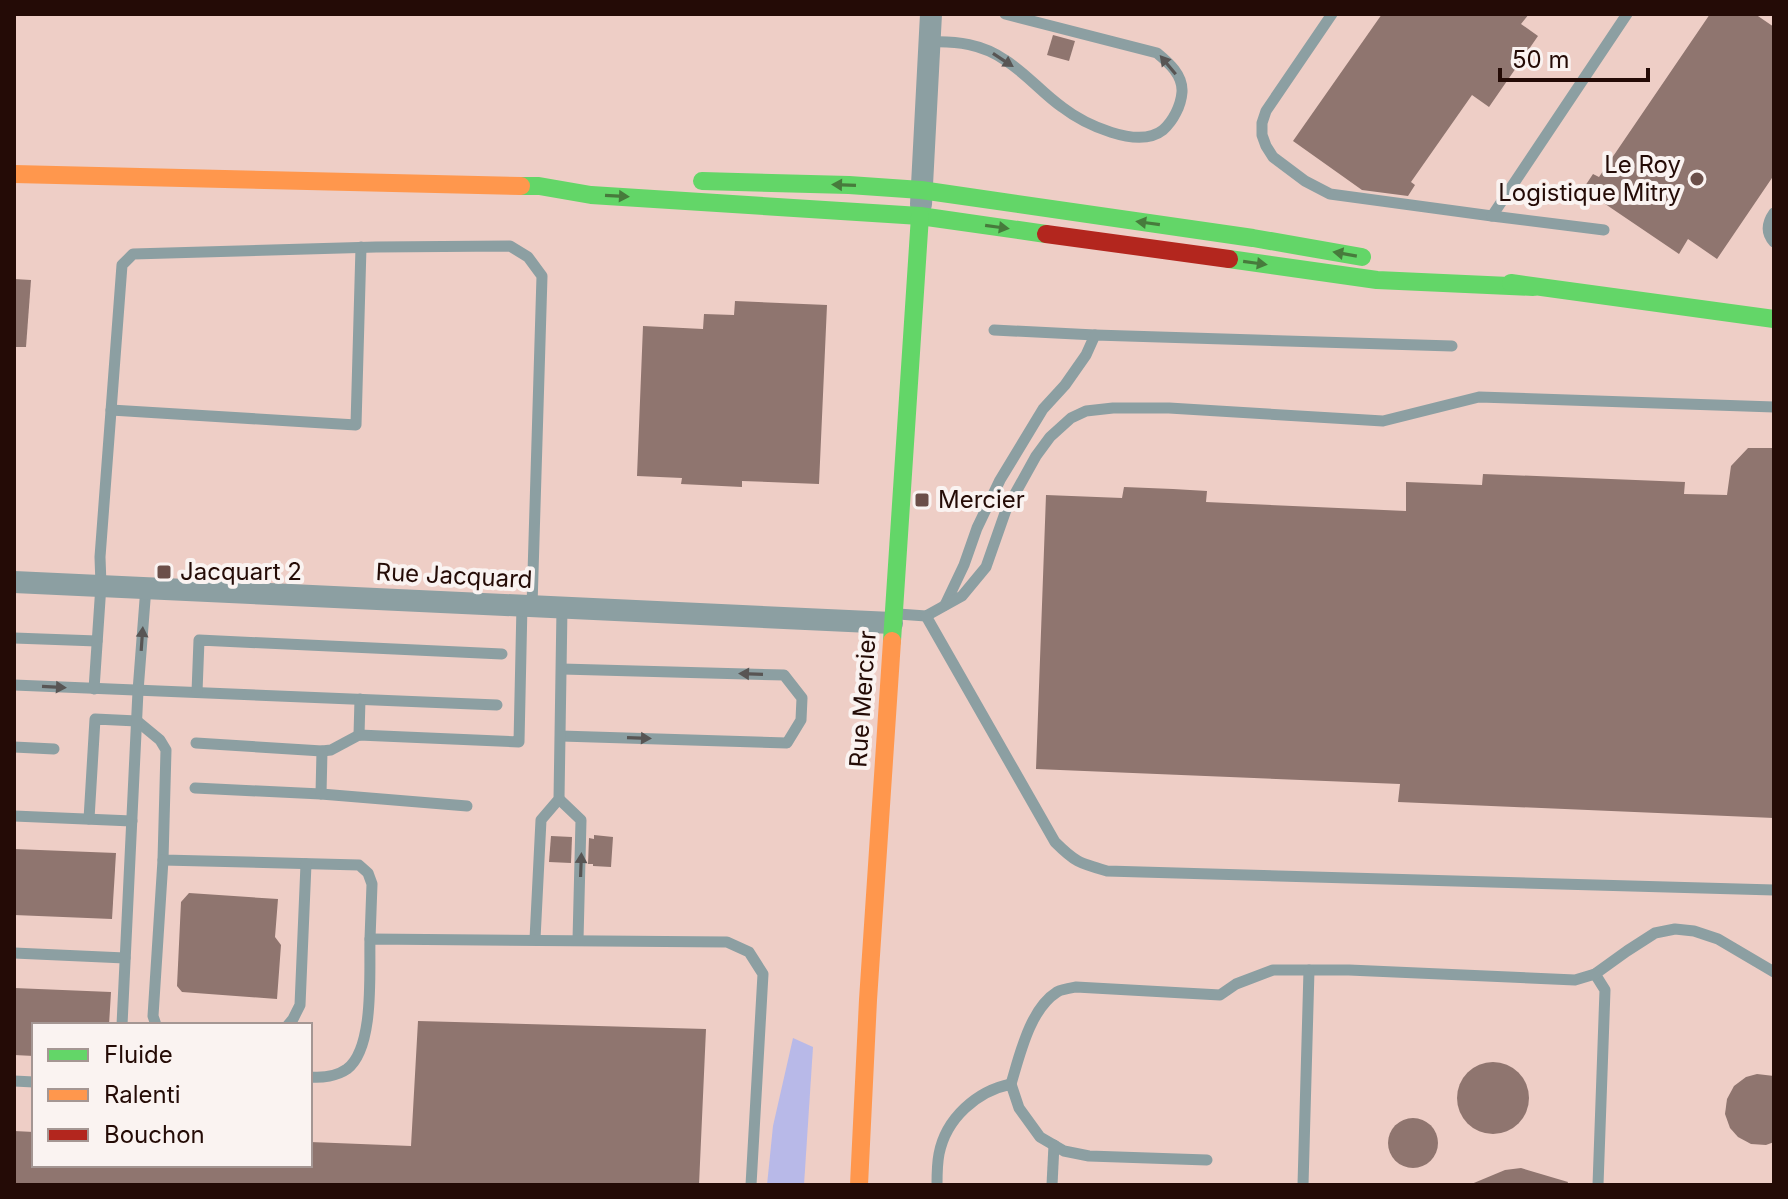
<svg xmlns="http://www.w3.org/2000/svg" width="1788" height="1199" viewBox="0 0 1788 1199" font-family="Inter,sans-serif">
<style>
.water{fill:#b8b9e8}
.building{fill:#8f756f}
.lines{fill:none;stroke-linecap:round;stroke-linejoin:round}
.lane{stroke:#8c9fa2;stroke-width:11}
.street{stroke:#8c9fa2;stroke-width:22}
.fast{stroke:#63d668;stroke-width:18}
.slow{stroke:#ff974d;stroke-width:18}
.jam{stroke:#b3261e;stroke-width:18}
.oneway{fill:#585554}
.oneway2{fill:#477b3c}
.poi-dot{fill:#6b4f49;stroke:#faf3f1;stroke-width:3}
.labels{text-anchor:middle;stroke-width:8;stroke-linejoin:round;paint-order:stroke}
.poi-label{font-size:24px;fill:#240b06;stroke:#faf3f1;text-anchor:start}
.street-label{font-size:24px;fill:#240b06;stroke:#faf3f1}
</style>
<rect width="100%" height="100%" fill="#eecec6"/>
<path class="water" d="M 793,1038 L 813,1047 L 804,1185 L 767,1185 L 773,1126 Z"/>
<g class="building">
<path d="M 1382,14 L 1529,14 L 1521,24 L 1538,36 L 1489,107 L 1472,95 L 1411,182 L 1415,185 L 1408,196 L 1362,190 L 1293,141 Z"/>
<path d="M 1710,14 L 1755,14 L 1774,27 L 1774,175 L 1717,259 L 1688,239 L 1679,254 L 1583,189 L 1593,174 L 1599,177 Z"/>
<path d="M 1053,35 L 1075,41 L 1069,61 L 1047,55 Z"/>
<path d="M 14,279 L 31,280 L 26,347 L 14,347 Z"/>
<path d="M 735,301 L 827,305 L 819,484 L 742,481 L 742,487 L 681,484 L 682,478 L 637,476 L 643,326 L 703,329 L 704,314 L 734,315 Z"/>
<path d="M 1748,448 L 1774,448 L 1774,818 L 1398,802 L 1400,784 L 1036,769 L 1046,495 L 1122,498 L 1124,487 L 1173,489 L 1207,491 L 1206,502 L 1406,511 L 1406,482 L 1482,485 L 1483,474 L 1685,482 L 1684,494 L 1727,495 L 1731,466 Z"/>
<path d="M 594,835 L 613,837 L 611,867 L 593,866 L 593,864 L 588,864 L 589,838 L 594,839 Z"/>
<path d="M 551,836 L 572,837 L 571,863 L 549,862 Z"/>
<path d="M 14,849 L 116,853 L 112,919 L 14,915 Z"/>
<path d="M 189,893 L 278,899 L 275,937 L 281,945 L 277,999 L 182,992 L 177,986 L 181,902 Z"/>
<path d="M 14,988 L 111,992 L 109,1025 L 34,1025 L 34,1056 L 14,1055 Z"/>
<path d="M 418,1021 L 706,1029 L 699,1185 L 14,1185 L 14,1131 L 34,1132 L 34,1165 L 310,1165 L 310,1142 L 411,1146 Z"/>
<circle cx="1493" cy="1098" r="36"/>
<path d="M 1757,1074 L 1774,1076 L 1774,1142 L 1766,1145 L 1751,1144 L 1738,1137 L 1730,1128 L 1725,1114 L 1727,1099 L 1734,1086 L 1746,1077 Z"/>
<circle cx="1413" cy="1143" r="25"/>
<path d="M 1521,1168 L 1568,1182 L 1567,1185 L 1469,1185 L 1505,1170 Z"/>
</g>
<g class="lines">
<g class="lane">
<path d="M 1332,14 L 1266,111 L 1262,123 L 1262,135 L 1266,146 L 1273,157 L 1305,181 L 1330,194 L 1492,216"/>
<path d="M 930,42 C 957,41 982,44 1005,60 C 1026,73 1042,93 1062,107 C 1084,124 1138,150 1163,130 C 1173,121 1181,106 1182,92 C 1183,75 1169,63 1157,53 L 1005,14"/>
<path d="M 1774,213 C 1767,223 1765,232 1774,242"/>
<path d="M 1604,230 L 1492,216 L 1627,14"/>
<path d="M 994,330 L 1095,335"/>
<path d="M 111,410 L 356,425 L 361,247"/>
<path d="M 945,605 L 964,565 L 977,528 L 1000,480 L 1043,409 L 1065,385 L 1086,355 L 1095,335 L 1452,346"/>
<path d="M 898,614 L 926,616 L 962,596 L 986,567 L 1006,510 L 1036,456 L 1050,437 L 1071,418 L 1086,411 L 1113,408 L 1169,408 L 1383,421 L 1479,397 L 1774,407"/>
<path d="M 926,616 L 1055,842 C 1075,862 1079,863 1107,871 L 1774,890"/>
<path d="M 14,638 L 97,641"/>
<path d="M 14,685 L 497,705"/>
<path d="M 94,689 L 101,585 L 100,557 L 122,265 L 133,254 L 376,247 L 510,246 L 528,257 L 542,276 L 532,606"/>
<path d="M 197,692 L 199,640 L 502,654"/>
<path d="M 359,735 L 360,699"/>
<path d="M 561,736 L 787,743 L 801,720 L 802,698 L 784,675 L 562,669"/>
<path d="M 196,743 L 322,751 L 331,750 L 359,735 L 519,742 L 522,605"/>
<path d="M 14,747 L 54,749"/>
<path d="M 195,788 L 321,794 L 322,751"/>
<path d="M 321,794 L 467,806"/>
<path d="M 559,799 L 581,820 L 578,940"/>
<path d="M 14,816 L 132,821"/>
<path d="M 89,819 L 95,719 L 137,721 L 160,740 L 166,750 L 163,860 L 359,865 L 368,873 L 372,884 L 370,939"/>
<path d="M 535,939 L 541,820 L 559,799 L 562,608"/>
<path d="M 14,953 L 125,958"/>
<path d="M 1595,974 L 1605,990 L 1598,1185"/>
<path d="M 122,1025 L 138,691 L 146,587"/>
<path d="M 156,1025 L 153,1016 L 163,860"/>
<path d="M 288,1025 L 293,1019 L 300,1005 L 306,864"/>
<path d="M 310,1077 C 322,1078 337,1076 347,1069 C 375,1048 369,971 370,939 L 727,942 L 749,952 L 763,974 L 751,1185"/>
<path d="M 14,1081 L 34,1082"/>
<path d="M 1011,1084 C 1020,1054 1030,1009 1057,992 C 1062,989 1070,988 1076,987 L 1220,995 L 1236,984 L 1273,970 L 1349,970 L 1575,980 L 1595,974 L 1627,951 L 1655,933 L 1675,929 L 1694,931 L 1718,939 L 1774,972"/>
<path d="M 937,1185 C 937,1175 937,1164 939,1154 C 946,1118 977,1091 1011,1084 L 1019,1108 L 1040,1137 L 1064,1151 L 1089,1156 L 1207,1160"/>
<path d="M 1052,1185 L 1054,1145"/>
<path d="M 1303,1185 L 1309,970"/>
</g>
<g class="street">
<path d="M 921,204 L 931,14"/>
<path d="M 14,582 L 892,623"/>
</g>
<g class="fast">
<path d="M 702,181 L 849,185 L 921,190 L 1253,238 L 1362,257"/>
<path d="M 521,186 L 539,186 L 591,195 L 920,216 L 1046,234"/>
<path d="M 1229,259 L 1377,280 L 1533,287"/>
<path d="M 1511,283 L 1774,319"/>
<path d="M 892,641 L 920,216"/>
</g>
<g class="slow">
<path d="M 14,174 L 521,186"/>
<path d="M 859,1185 L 868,1000 L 892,641"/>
</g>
<path class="jam" d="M 1046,234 L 1229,259"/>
</g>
<defs><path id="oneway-solid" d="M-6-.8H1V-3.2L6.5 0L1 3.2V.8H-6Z" transform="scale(2)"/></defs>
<g class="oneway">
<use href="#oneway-solid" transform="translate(1003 60) rotate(33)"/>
<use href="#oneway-solid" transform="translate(1168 65) rotate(-130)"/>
<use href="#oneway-solid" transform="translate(142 639) rotate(-86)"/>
<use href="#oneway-solid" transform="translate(751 674) rotate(-178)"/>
<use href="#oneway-solid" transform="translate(54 687) rotate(3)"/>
<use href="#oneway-solid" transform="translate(639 738) rotate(2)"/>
<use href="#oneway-solid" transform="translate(581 865) rotate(-88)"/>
</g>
<g class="oneway2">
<use href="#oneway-solid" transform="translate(844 185) rotate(-178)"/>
<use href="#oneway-solid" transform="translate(617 196) rotate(3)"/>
<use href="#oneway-solid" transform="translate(1148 223) rotate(-172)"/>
<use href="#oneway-solid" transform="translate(997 227) rotate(8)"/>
<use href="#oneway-solid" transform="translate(1345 254) rotate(-170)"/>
<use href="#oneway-solid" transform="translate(1255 263) rotate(8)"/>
</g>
<g class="poi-dot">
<circle cx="1697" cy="179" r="8"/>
<rect x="914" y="492" width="16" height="16" rx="4"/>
<rect x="156" y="564" width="16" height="16" rx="4"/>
</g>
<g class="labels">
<g class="poi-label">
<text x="1681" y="173" text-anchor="end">Le Roy<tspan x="1681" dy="28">Logistique Mitry</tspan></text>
<text x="938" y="508">Mercier</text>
<text x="180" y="580">Jacquart 2</text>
</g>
<g class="street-label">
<text transform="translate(454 576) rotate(3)" y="8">Rue Jacquard</text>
<text transform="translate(863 699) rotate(-86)" y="8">Rue Mercier</text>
</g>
</g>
<rect width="1788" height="1199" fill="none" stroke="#240b06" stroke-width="32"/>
<rect x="32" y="1023" width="280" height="144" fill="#faf3f1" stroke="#a49693" stroke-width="2"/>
<rect x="48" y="1049" width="40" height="12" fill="#63d668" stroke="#a49693" stroke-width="2"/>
<text x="104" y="1063" font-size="24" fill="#240b06">Fluide</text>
<rect x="48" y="1089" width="40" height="12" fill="#ff974d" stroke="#a49693" stroke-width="2"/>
<text x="104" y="1103" font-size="24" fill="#240b06">Ralenti</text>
<rect x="48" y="1129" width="40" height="12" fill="#b3261e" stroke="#a49693" stroke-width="2"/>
<text x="104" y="1143" font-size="24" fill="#240b06">Bouchon</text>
<path d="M1500 68v12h148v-12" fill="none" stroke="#240b06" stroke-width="4"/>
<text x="1512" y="68" font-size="24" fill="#240b06" stroke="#faf3f1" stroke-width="6" paint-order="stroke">50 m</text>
</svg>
